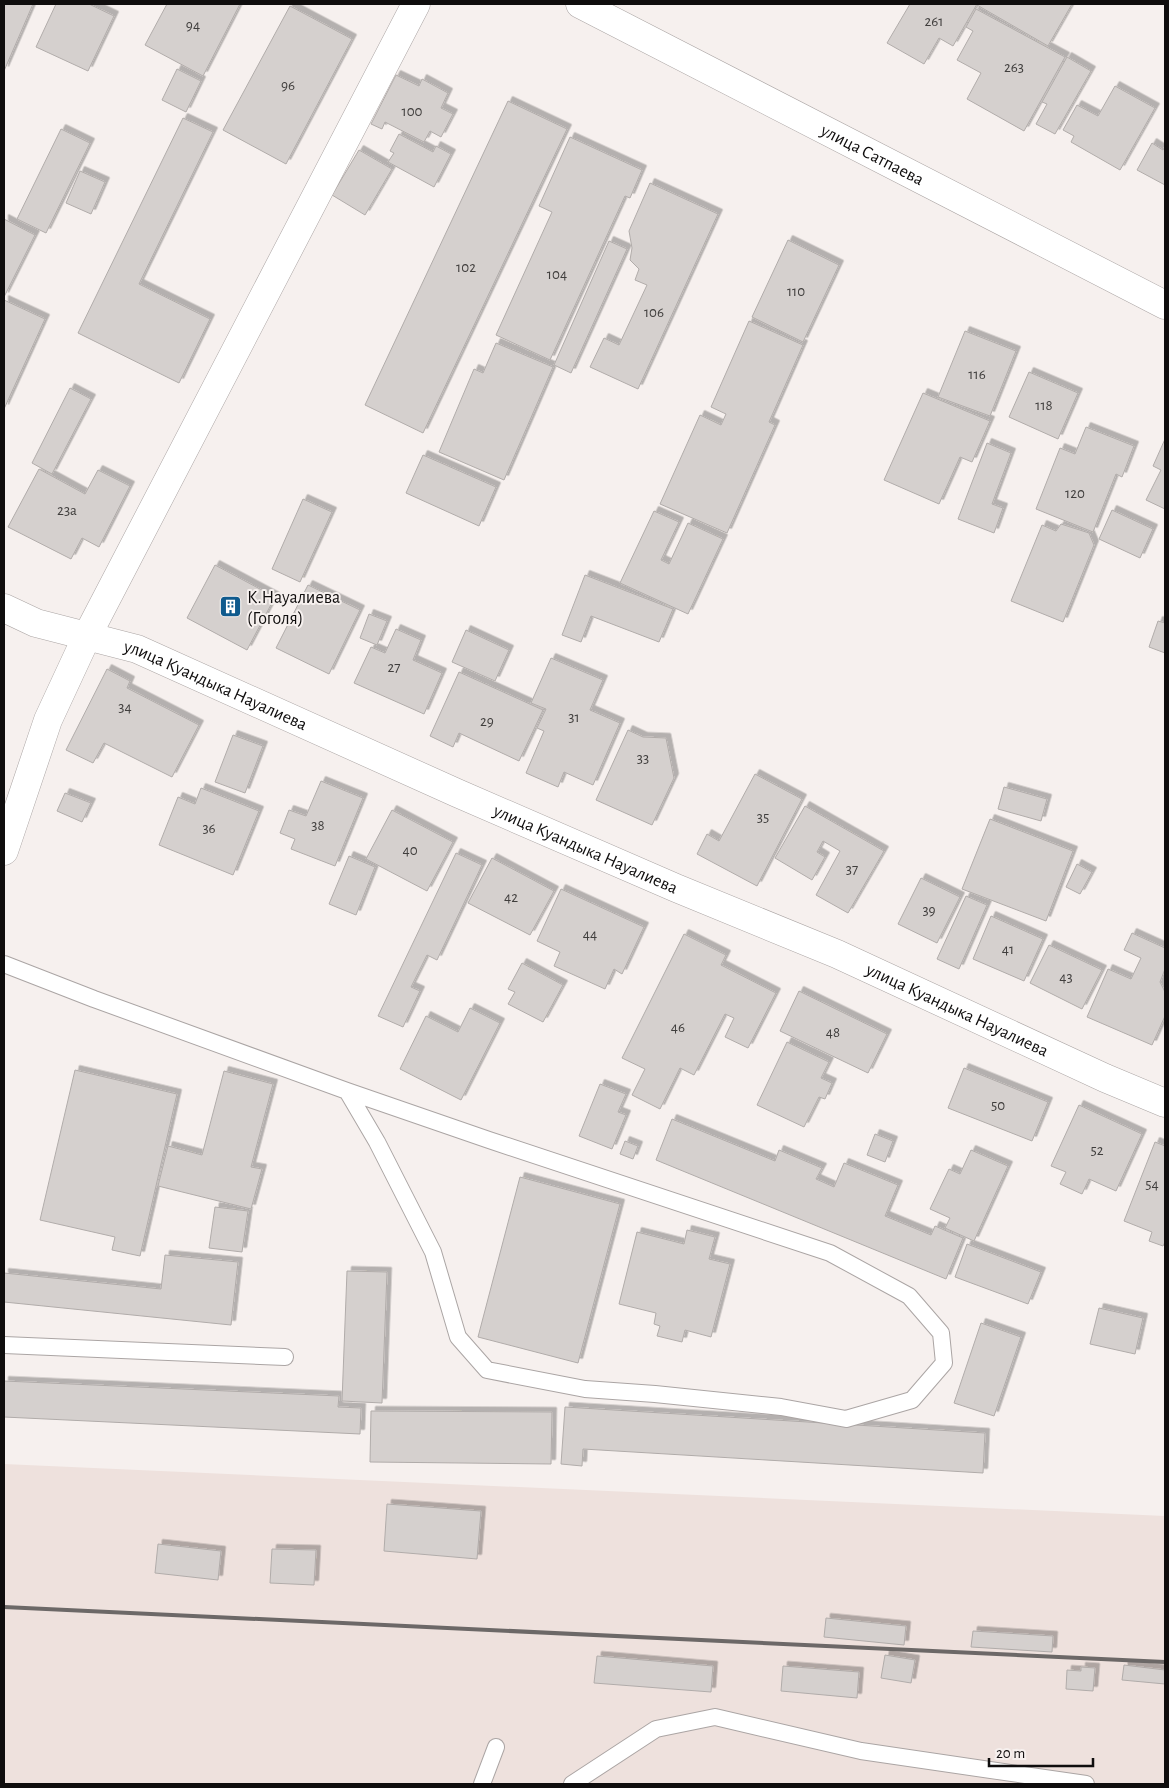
<svg xmlns="http://www.w3.org/2000/svg" width="1169" height="1788" viewBox="0 0 1169 1788" font-family="'Alegreya Sans',sans-serif">
<style>
.built{fill:#eee1dd}
.building{fill:#d5d0ce;stroke:#b1acaa;filter:url(#shadow)}
.lines{fill:none;stroke-linecap:round;stroke-linejoin:round}
.service-casing{stroke:#aba5a4;stroke-width:18}
.minor-casing{stroke:#aba5a4;stroke-width:29}
.tertiary-casing{stroke:#aba5a4;stroke-width:29}
.service{stroke:#fff;stroke-width:16}
.minor{stroke:#fff;stroke-width:28}
.tertiary{stroke:#fff;stroke-width:28}
.rail{stroke:#6c6867;stroke-width:4}
.labels{text-anchor:middle;stroke-width:4;stroke-linejoin:round;paint-order:stroke}
.number-label{font-size:15px;fill:#403e3d}
.street-label{font-size:18px;fill:#0f0d0d;stroke:#f6f0ee}
.poi-label{font-size:18px;fill:#0f0d0d;stroke:#f6f0ee;text-anchor:start}
</style>
<defs>
<filter id="shadow"><feDropShadow dx="4.5" dy="-4.5" stdDeviation="0" flood-color="#0004"/></filter>
</defs>
<rect width="100%" height="100%" fill="#f6f0ee"/>
<path class="built" d="M 4,1464 L 1165,1516 L 1165,1784 L 4,1784 Z"/>
<g class="building">
<path d="M 4,4 L 33,4 L 4,71 Z"/>
<path d="M 56,4 L 89,4 L 114,16 L 88,71 L 36,47 Z"/>
<path d="M 167,4 L 240,4 L 203,76 L 145,45 Z"/>
<path d="M 910,4 L 977,4 L 953,46 L 939,38 L 924,64 L 887,43 Z"/>
<path d="M 978,4 L 1072,4 L 1048,46 L 977,5 Z"/>
<path d="M 290,6 L 352,39 L 286,164 L 223,130 Z"/>
<path d="M 976,9 L 1065,57 L 1024,131 L 967,99 L 981,73 L 957,60 L 973,31 L 966,27 Z"/>
<path d="M 1067,57 L 1091,71 L 1055,134 L 1036,124 L 1047,104 L 1042,102 Z"/>
<path d="M 177,69 L 201,81 L 186,112 L 162,100 Z"/>
<path d="M 396,75 L 419,86 L 422,79 L 448,93 L 441,108 L 453,114 L 441,137 L 430,131 L 424,142 L 385,122 L 382,129 L 371,124 Z"/>
<path d="M 1115,86 L 1155,108 L 1120,170 L 1071,142 L 1074,136 L 1063,130 L 1077,105 L 1098,116 Z"/>
<path d="M 508,101 L 567,129 L 423,433 L 365,405 Z"/>
<path d="M 183,118 L 213,132 L 139,284 L 210,319 L 179,383 L 78,333 Z"/>
<path d="M 61,129 L 90,143 L 46,233 L 17,219 Z"/>
<path d="M 399,134 L 433,152 L 436,146 L 451,154 L 434,187 L 388,162 L 394,153 L 390,151 Z"/>
<path d="M 570,137 L 642,170 L 630,198 L 625,196 L 550,360 L 496,335 L 552,212 L 539,206 Z"/>
<path d="M 1152,143 L 1163,150 L 1165,146 L 1165,185 L 1137,170 Z"/>
<path d="M 359,150 L 392,169 L 365,215 L 332,195 Z"/>
<path d="M 80,171 L 105,182 L 91,214 L 66,203 Z"/>
<path d="M 650,183 L 718,214 L 638,389 L 590,367 L 604,338 L 619,345 L 647,285 L 635,280 L 639,269 L 630,260 L 632,248 L 629,231 Z"/>
<path d="M 4,219 L 35,235 L 4,297 Z"/>
<path d="M 788,240 L 839,265 L 803,342 L 752,317 Z"/>
<path d="M 609,241 L 627,249 L 571,373 L 554,365 Z"/>
<path d="M 4,300 L 45,319 L 4,409 Z"/>
<path d="M 749,321 L 803,345 L 769,422 L 775,425 L 727,533 L 660,504 L 700,415 L 721,425 L 726,414 L 711,407 Z"/>
<path d="M 965,331 L 1016,351 L 990,416 L 938,397 Z"/>
<path d="M 496,343 L 553,367 L 504,480 L 439,452 L 474,369 L 483,373 Z"/>
<path d="M 1029,372 L 1078,393 L 1058,439 L 1009,417 Z"/>
<path d="M 70,388 L 91,399 L 52,474 L 32,463 Z"/>
<path d="M 923,393 L 990,421 L 972,462 L 960,457 L 939,504 L 884,480 Z"/>
<path d="M 1086,427 L 1134,446 L 1122,477 L 1116,474 L 1093,532 L 1036,509 L 1060,448 L 1075,454 Z"/>
<path d="M 1165,439 L 1165,509 L 1146,500 L 1161,470 L 1153,466 Z"/>
<path d="M 987,443 L 1011,453 L 992,504 L 1003,508 L 994,533 L 958,519 Z"/>
<path d="M 423,455 L 496,487 L 479,526 L 406,493 Z"/>
<path d="M 39,469 L 85,494 L 98,470 L 130,486 L 99,547 L 82,538 L 71,559 L 8,527 Z"/>
<path d="M 303,499 L 332,512 L 300,582 L 272,569 Z"/>
<path d="M 1112,510 L 1153,529 L 1140,558 L 1099,539 Z"/>
<path d="M 654,511 L 679,522 L 661,560 L 669,564 L 688,523 L 723,539 L 688,614 L 620,583 Z"/>
<path d="M 1061,524 L 1089,533 L 1094,545 L 1063,622 L 1011,601 L 1042,525 L 1056,531 Z"/>
<path d="M 215,565 L 275,597 L 247,650 L 187,618 Z"/>
<path d="M 585,575 L 673,609 L 659,642 L 591,616 L 581,642 L 562,635 Z"/>
<path d="M 308,585 L 360,610 L 329,674 L 276,648 Z"/>
<path d="M 369,614 L 387,621 L 377,645 L 360,638 Z"/>
<path d="M 1158,621 L 1165,623 L 1165,653 L 1149,647 Z"/>
<path d="M 396,629 L 421,640 L 413,660 L 442,673 L 424,714 L 354,683 L 371,647 L 385,653 Z"/>
<path d="M 466,630 L 509,650 L 495,681 L 452,662 Z"/>
<path d="M 551,658 L 603,680 L 590,710 L 620,723 L 593,785 L 564,772 L 558,787 L 526,773 L 544,731 L 537,728 L 546,709 L 531,703 Z"/>
<path d="M 107,669 L 130,681 L 127,688 L 199,725 L 172,777 L 104,743 L 93,763 L 66,750 Z"/>
<path d="M 459,672 L 543,710 L 519,761 L 459,733 L 453,747 L 430,736 Z"/>
<path d="M 628,730 L 643,737 L 666,738 L 674,778 L 652,825 L 596,800 Z"/>
<path d="M 233,735 L 263,746 L 245,793 L 215,782 Z"/>
<path d="M 755,774 L 802,799 L 757,886 L 697,854 L 707,834 L 719,841 Z"/>
<path d="M 321,781 L 363,798 L 335,866 L 291,849 L 295,839 L 280,833 L 289,810 L 306,816 Z"/>
<path d="M 1004,787 L 1047,799 L 1041,821 L 998,809 Z"/>
<path d="M 201,788 L 259,811 L 233,875 L 159,845 L 178,797 L 195,804 Z"/>
<path d="M 65,793 L 91,803 L 82,822 L 57,811 Z"/>
<path d="M 805,806 L 884,851 L 848,913 L 816,895 L 840,851 L 823,841 L 817,852 L 825,857 L 812,880 L 775,858 Z"/>
<path d="M 392,810 L 453,842 L 427,891 L 366,859 Z"/>
<path d="M 990,819 L 1073,851 L 1046,921 L 962,889 Z"/>
<path d="M 456,853 L 482,865 L 437,960 L 427,955 L 411,987 L 420,991 L 403,1027 L 378,1016 Z"/>
<path d="M 349,856 L 375,867 L 356,915 L 329,904 Z"/>
<path d="M 492,858 L 554,891 L 530,935 L 468,903 Z"/>
<path d="M 1077,864 L 1092,872 L 1080,894 L 1066,887 Z"/>
<path d="M 921,878 L 960,897 L 937,943 L 898,924 Z"/>
<path d="M 561,889 L 644,927 L 622,974 L 614,969 L 605,989 L 554,966 L 560,952 L 537,941 Z"/>
<path d="M 966,896 L 987,905 L 959,969 L 937,959 Z"/>
<path d="M 991,916 L 1043,939 L 1024,981 L 973,959 Z"/>
<path d="M 1132,933 L 1165,948 L 1165,969 L 1160,982 L 1165,992 L 1165,1016 L 1152,1045 L 1087,1017 L 1108,969 L 1131,979 L 1141,958 L 1124,950 Z"/>
<path d="M 684,934 L 726,955 L 721,965 L 776,993 L 748,1048 L 725,1037 L 734,1018 L 725,1014 L 694,1075 L 680,1068 L 660,1109 L 632,1095 L 645,1069 L 622,1058 Z"/>
<path d="M 1049,945 L 1102,970 L 1082,1009 L 1030,983 Z"/>
<path d="M 522,963 L 563,985 L 543,1022 L 508,1004 L 515,992 L 508,989 Z"/>
<path d="M 799,991 L 887,1034 L 868,1073 L 780,1031 Z"/>
<path d="M 470,1008 L 500,1023 L 461,1100 L 400,1069 L 426,1016 L 458,1032 Z"/>
<path d="M 787,1042 L 829,1062 L 821,1078 L 832,1083 L 825,1099 L 819,1097 L 804,1127 L 757,1105 Z"/>
<path d="M 964,1068 L 1048,1102 L 1032,1141 L 948,1108 Z"/>
<path d="M 75,1070 L 177,1094 L 140,1256 L 112,1250 L 115,1237 L 40,1220 Z"/>
<path d="M 224,1071 L 273,1084 L 251,1167 L 262,1169 L 251,1209 L 158,1186 L 168,1146 L 202,1155 Z"/>
<path d="M 600,1084 L 626,1094 L 618,1112 L 626,1115 L 612,1149 L 579,1136 Z"/>
<path d="M 1079,1105 L 1142,1134 L 1116,1191 L 1089,1179 L 1082,1194 L 1060,1184 L 1066,1172 L 1051,1166 Z"/>
<path d="M 672,1119 L 775,1161 L 779,1150 L 822,1168 L 816,1179 L 834,1187 L 844,1163 L 898,1185 L 885,1216 L 931,1235 L 935,1226 L 963,1238 L 946,1279 L 656,1160 Z"/>
<path d="M 875,1134 L 893,1141 L 885,1162 L 867,1155 Z"/>
<path d="M 625,1141 L 638,1146 L 633,1159 L 620,1154 Z"/>
<path d="M 1155,1142 L 1165,1146 L 1165,1242 L 1163,1246 L 1149,1241 L 1152,1232 L 1124,1221 Z"/>
<path d="M 971,1150 L 1008,1166 L 974,1241 L 945,1228 L 950,1218 L 930,1209 L 949,1169 L 960,1174 Z"/>
<path d="M 520,1177 L 620,1204 L 578,1363 L 478,1337 Z"/>
<path d="M 215,1207 L 248,1211 L 242,1252 L 209,1248 Z"/>
<path d="M 687,1230 L 715,1237 L 709,1259 L 730,1264 L 711,1337 L 685,1330 L 682,1342 L 657,1336 L 660,1326 L 654,1324 L 656,1313 L 619,1304 L 637,1232 L 684,1244 Z"/>
<path d="M 967,1244 L 1041,1272 L 1028,1304 L 955,1277 Z"/>
<path d="M 165,1255 L 238,1262 L 231,1325 L 4,1302 L 4,1273 L 161,1289 Z"/>
<path d="M 347,1271 L 387,1272 L 382,1403 L 342,1401 Z"/>
<path d="M 1099,1308 L 1143,1318 L 1135,1354 L 1090,1344 Z"/>
<path d="M 981,1323 L 1021,1337 L 994,1416 L 954,1403 Z"/>
<path d="M 4,1381 L 339,1396 L 338,1407 L 361,1408 L 360,1434 L 4,1417 Z"/>
<path d="M 565,1407 L 985,1433 L 983,1473 L 583,1449 L 582,1466 L 561,1464 Z"/>
<path d="M 371,1411 L 552,1412 L 551,1464 L 370,1462 Z"/>
<path d="M 387,1504 L 481,1511 L 477,1559 L 384,1551 Z"/>
<path d="M 158,1544 L 221,1551 L 218,1580 L 155,1573 Z"/>
<path d="M 272,1549 L 316,1550 L 314,1585 L 270,1583 Z"/>
<path d="M 826,1618 L 906,1626 L 904,1645 L 824,1637 Z"/>
<path d="M 973,1631 L 1053,1636 L 1052,1652 L 971,1647 Z"/>
<path d="M 885,1655 L 915,1660 L 911,1683 L 881,1678 Z"/>
<path d="M 597,1656 L 713,1666 L 711,1692 L 594,1683 Z"/>
<path d="M 1124,1665 L 1165,1670 L 1165,1684 L 1122,1680 Z"/>
<path d="M 783,1666 L 859,1672 L 857,1698 L 781,1691 Z"/>
<path d="M 1081,1667 L 1095,1668 L 1093,1691 L 1066,1689 L 1067,1670 L 1081,1671 Z"/>
</g>
<g class="lines">
<defs>
<g id="service">
<path d="M 4,964 L 94,999 L 347,1091 L 489,1140 L 830,1253 L 909,1296 L 941,1333 L 944,1363 L 912,1400 L 846,1419 L 781,1407 L 655,1394 L 585,1389 L 487,1370 L 458,1337 L 433,1252 L 377,1142 L 347,1091"/>
<path d="M 4,1345 L 285,1357"/>
<path d="M 482,1784 L 496,1747"/>
<path d="M 572,1784 L 656,1729 L 715,1717 L 861,1751 L 1086,1784"/>
</g>
<g id="minor">
<path id="s1" d="M 4,608 L 36,623 L 137,649 L 457,793 L 676,888 L 837,954 L 1105,1078 L 1165,1103"/>
<path d="M 4,851 L 48,720 L 87,636 L 416,4"/>
</g>
<g id="tertiary">
<path id="s2" d="M 580,4 L 1165,305"/>
</g>
</defs>
<use href="#service" class="service-casing"/>
<use href="#minor" class="minor-casing"/>
<use href="#tertiary" class="tertiary-casing"/>
<use href="#service" class="service"/>
<use href="#minor" class="minor"/>
<use href="#tertiary" class="tertiary"/>
<path class="rail" d="M 4,1607 L 1165,1662"/>
</g>
<defs>
<symbol id="building-square" viewBox="-11 -11 22 22"><rect x="-9" y="-9" width="18" height="18" rx="4" fill="#0f5a8d" stroke="#f6f0ee"/><path d="M-4-6H4V6H1V3H-1V6H-4ZM-2.5-4.3h1.7v1.8h-1.7ZM.8-4.3h1.7v1.8H.8ZM-2.5-1h1.7V.8h-1.7ZM.8-1h1.7V.8H.8Z" fill="#fff"/></symbol>
</defs>
<g fill-rule="evenodd">
<use href="#building-square" x="218" y="594" width="25" height="25"/>
</g>
<g class="labels">
<g class="number-label">
<text x="934" y="26">261</text>
<text x="193" y="30">94</text>
<text x="1014" y="72">263</text>
<text x="288" y="90">96</text>
<text x="412" y="116">100</text>
<text x="466" y="272">102</text>
<text x="557" y="279">104</text>
<text x="796" y="296">110</text>
<text x="654" y="317">106</text>
<text x="977" y="379">116</text>
<text x="1044" y="410">118</text>
<text x="1075" y="498">120</text>
<text x="67" y="515">23а</text>
<text x="394" y="672">27</text>
<text x="125" y="712">34</text>
<text x="574" y="722">31</text>
<text x="487" y="726">29</text>
<text x="643" y="763">33</text>
<text x="763" y="822">35</text>
<text x="318" y="830">38</text>
<text x="209" y="833">36</text>
<text x="410" y="855">40</text>
<text x="852" y="874">37</text>
<text x="511" y="902">42</text>
<text x="929" y="915">39</text>
<text x="590" y="939">44</text>
<text x="1008" y="954">41</text>
<text x="1066" y="982">43</text>
<text x="678" y="1032">46</text>
<text x="833" y="1037">48</text>
<text x="998" y="1110">50</text>
<text x="1097" y="1155">52</text>
<text x="1152" y="1189">54</text>
</g>
<g class="street-label">
<text dy="6" stroke="none"><textPath href="#s2" startOffset="329">улица Сатпаева</textPath></text>
<text dy="6" stroke="none"><textPath href="#s1" startOffset="226">улица Куандыка Науалиева</textPath></text>
<text dy="6" stroke="none"><textPath href="#s1" startOffset="631">улица Куандыка Науалиева</textPath></text>
<text dy="6" stroke="none"><textPath href="#s1" startOffset="1036">улица Куандыка Науалиева</textPath></text>
</g>
<g class="poi-label">
<text x="247" y="603">К.Науалиева<tspan x="247" dy="21">(Гоголя)</tspan></text>
</g>
</g>
<rect width="1169" height="1788" fill="none" stroke="#0f0d0d" stroke-width="10"/>
<path d="M989 1758v8h104v-8" fill="none" stroke="#0f0d0d" stroke-width="2.5"/>
<text x="996" y="1758" font-size="15" fill="#0f0d0d" stroke="#f6f0ee" stroke-width="4" paint-order="stroke">20 m</text>
</svg>
